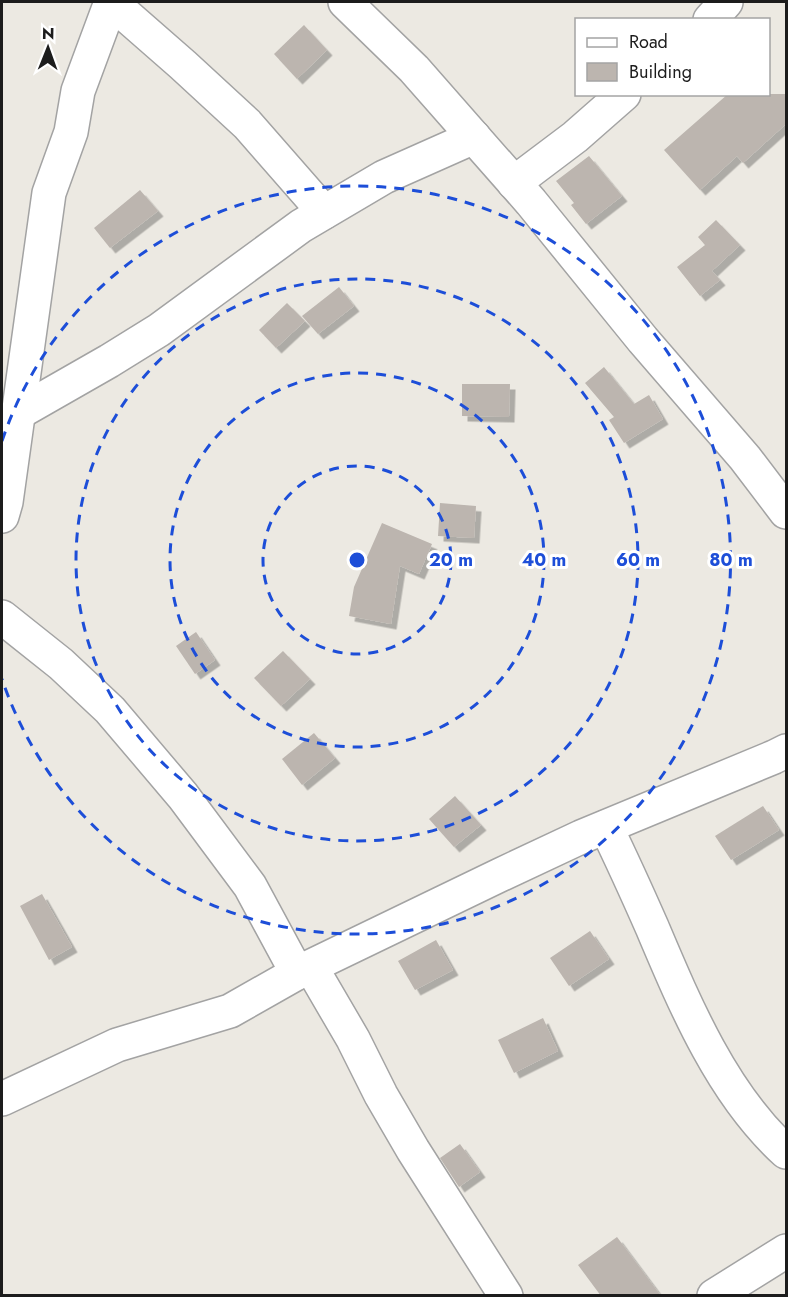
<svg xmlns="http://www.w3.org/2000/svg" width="788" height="1297" viewBox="0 0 788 1297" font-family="Jost,sans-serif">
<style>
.building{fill:#bcb5af;filter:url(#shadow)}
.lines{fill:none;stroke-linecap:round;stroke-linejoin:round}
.minor-casing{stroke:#a3a3a3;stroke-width:36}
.minor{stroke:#fff;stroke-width:33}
.ring{fill:none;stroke:#1d4ed8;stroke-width:3;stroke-dasharray:10 8}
.centre{fill:#1d4ed8;stroke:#fff;stroke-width:3}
.ring-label{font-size:18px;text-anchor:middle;font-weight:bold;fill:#1d4ed8;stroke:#fff;stroke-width:6;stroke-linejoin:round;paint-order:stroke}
</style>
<defs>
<filter id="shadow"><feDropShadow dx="5.5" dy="5.5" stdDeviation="0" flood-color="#0004"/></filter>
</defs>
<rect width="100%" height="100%" fill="#ece9e2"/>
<g class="building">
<path d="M 304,25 L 327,50 L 297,79 L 274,54 Z"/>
<path d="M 728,94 L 786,94 L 786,124 L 743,163 L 737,156 L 700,190 L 664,150 Z"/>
<path d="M 589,156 L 622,196 L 586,224 L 571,205 L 574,203 L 556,181 Z"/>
<path d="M 140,190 L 158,211 L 110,248 L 94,228 Z"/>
<path d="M 716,220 L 740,245 L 712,271 L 720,280 L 700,296 L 677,267 L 705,245 L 698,237 Z"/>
<path d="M 339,287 L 354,306 L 318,334 L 302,316 Z"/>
<path d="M 287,303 L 305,321 L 276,348 L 259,330 Z"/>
<path d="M 604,367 L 634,404 L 649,395 L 663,419 L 624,443 L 609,420 L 614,417 L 585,383 Z"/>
<path d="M 462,384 L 510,384 L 509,417 L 462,416 Z"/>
<path d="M 440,503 L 476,506 L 474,538 L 438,536 Z"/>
<path d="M 382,523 L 432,544 L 419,574 L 400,566 L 391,624 L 349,616 L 354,587 Z"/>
<path d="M 196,632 L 215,660 L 195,674 L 176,646 Z"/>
<path d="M 283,651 L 310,679 L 281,706 L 254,678 Z"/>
<path d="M 314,733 L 335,758 L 302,785 L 282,759 Z"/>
<path d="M 455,796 L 481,825 L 454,847 L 429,819 Z"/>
<path d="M 763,806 L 779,830 L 731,860 L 715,836 Z"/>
<path d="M 42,894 L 72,947 L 49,960 L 20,906 Z"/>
<path d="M 590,931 L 609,959 L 569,986 L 550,958 Z"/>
<path d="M 436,940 L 453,970 L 415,990 L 398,961 Z"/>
<path d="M 543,1018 L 558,1051 L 514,1073 L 498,1040 Z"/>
<path d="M 460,1144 L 480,1172 L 459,1187 L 440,1158 Z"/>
<path d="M 617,1237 L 661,1296 L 601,1296 L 578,1265 Z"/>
</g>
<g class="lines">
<defs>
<g id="minor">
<path d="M 111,2 L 183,65 L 247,124 L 324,212"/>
<path d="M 345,2 L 414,69 L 531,202 L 643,340 L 745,458 L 786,512"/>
<path d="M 710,20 L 726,2"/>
<path d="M 514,183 L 575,137 L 624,94"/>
<path d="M 18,413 L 109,361 L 159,330 L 301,226 L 384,177 L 474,137"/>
<path d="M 2,516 L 6,502 L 49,193 L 71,132 L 78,91 L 111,2"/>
<path d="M 2,617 L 61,664 L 110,710 L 183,796 L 250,886 L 297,973"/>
<path d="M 606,827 C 622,860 637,893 652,927 C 685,1005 722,1094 786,1152"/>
<path d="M 311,967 L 353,1039 L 381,1095 L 413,1150 L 506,1296"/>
<path d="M 2,1099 L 117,1045 L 230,1011 L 297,973 L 500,875 L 581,837 L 774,757 L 786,751"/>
<path d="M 714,1296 L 786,1251"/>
</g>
</defs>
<use href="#minor" class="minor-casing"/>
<use href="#minor" class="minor"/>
</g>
<g class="ring">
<circle cx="357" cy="560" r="94"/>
<circle cx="357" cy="560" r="187"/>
<circle cx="357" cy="560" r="281"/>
<path d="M2 441A374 374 0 1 1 2 679"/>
</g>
<circle cx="357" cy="560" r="9" class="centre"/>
<g class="ring-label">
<text x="451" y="566">20 m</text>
<text x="544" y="566">40 m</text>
<text x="638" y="566">60 m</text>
<text x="731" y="566">80 m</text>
</g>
<rect width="788" height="1297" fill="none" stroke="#1c1c1c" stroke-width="6"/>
<rect x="575" y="18" width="195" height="78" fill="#ffffff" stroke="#a4a4a4" stroke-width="1.5"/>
<rect x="587" y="38" width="30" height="9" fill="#ffffff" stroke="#a4a4a4" stroke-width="1.5"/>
<text x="629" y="48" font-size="18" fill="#1c1c1c">Road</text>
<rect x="587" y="63" width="30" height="18" fill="#bcb5af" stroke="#a4a4a4" stroke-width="1.5"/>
<text x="629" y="78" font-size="18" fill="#1c1c1c">Building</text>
<g transform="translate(48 48) rotate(1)" stroke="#ffffff" stroke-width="4.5" paint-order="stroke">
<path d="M0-4.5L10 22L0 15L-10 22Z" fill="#1c1c1c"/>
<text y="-9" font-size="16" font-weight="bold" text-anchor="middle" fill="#1c1c1c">N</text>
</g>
</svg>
